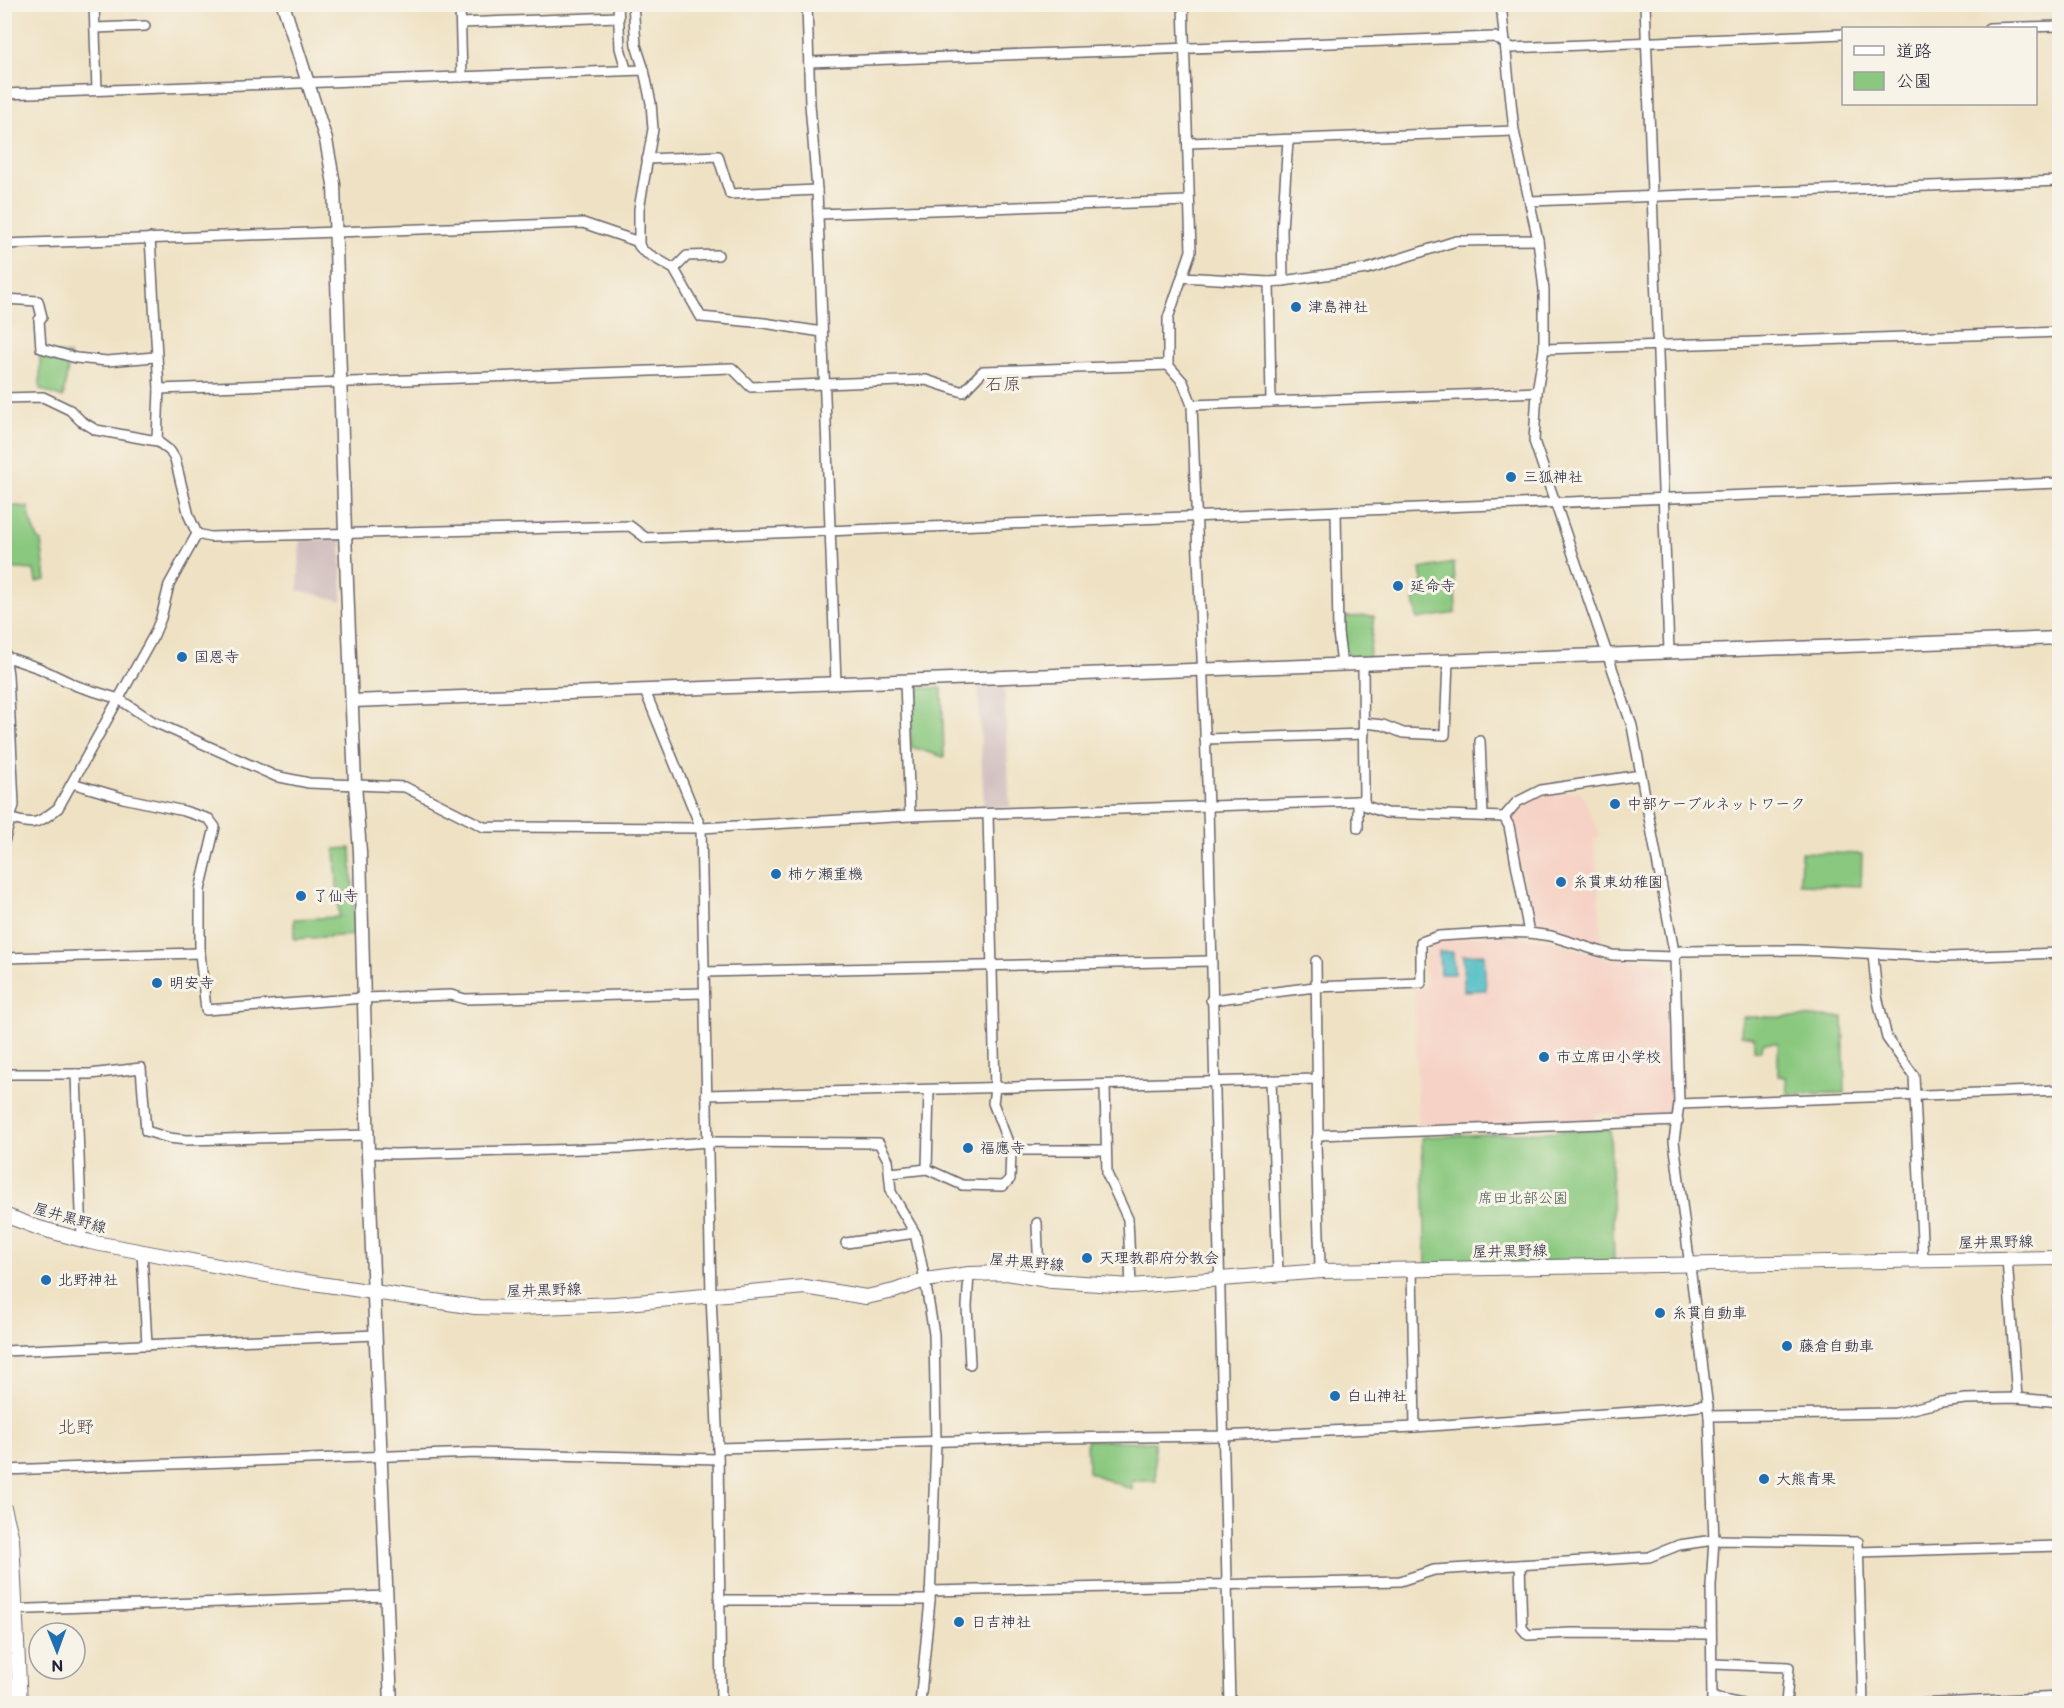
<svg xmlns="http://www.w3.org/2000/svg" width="2064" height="1708" viewBox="0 0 2064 1708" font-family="'Balsamiq Sans','Klee One',sans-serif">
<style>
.built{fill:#f6d1c5}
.industrial{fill:#d1bfbf}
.green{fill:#89c87e;stroke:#56755c;stroke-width:1.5}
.water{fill:#50bec5;stroke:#397080;stroke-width:1.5}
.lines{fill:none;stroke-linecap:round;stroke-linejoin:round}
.minor-casing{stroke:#6a656b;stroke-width:12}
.tertiary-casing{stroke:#6a656b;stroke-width:15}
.secondary-casing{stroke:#6a656b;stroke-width:16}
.minor{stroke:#fff;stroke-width:9}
.tertiary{stroke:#fff;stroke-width:12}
.secondary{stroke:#fff;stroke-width:14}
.poi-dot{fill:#1f6fb2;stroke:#f7f3e8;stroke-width:2}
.labels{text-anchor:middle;stroke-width:6;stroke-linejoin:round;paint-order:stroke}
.poi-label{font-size:15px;fill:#22223b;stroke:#f7f3e8;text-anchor:start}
.park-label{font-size:15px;fill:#465c52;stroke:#f7f3e8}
.street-label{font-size:15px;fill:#22223b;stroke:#f7f3e8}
.quarter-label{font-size:18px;fill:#5c4e4e;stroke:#f7f3e8}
</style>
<rect width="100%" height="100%" fill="#f7f3e8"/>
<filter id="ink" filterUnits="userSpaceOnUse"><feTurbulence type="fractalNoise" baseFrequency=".0167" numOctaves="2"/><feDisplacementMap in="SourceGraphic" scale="12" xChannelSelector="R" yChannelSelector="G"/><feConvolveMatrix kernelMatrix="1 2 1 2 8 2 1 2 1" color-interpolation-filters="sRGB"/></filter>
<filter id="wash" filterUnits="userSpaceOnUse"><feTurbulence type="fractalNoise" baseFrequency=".008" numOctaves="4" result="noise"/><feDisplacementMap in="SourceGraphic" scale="24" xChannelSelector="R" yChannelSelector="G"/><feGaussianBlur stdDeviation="1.35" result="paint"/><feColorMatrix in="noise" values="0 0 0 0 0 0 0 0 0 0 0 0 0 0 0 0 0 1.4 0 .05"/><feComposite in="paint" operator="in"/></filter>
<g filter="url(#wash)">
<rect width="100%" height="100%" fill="#efe2c4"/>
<g class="built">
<path d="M 1581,791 L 1600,835 L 1594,839 L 1603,947 L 1551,931 L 1537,931 L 1532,926 L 1512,818 L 1514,811 L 1529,801 L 1547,794 Z"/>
<path d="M 1496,935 L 1550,941 L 1608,959 L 1663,961 L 1669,968 L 1673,1091 L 1675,1092 L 1675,1109 L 1671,1117 L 1620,1120 L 1615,1113 L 1597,1113 L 1593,1120 L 1418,1128 L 1414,988 L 1425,988 L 1425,957 L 1430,941 Z"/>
</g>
<g class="industrial">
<path d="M 341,539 L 342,601 L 298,590 L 300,540 Z"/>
<path d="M 1004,684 L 1010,807 L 984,808 L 978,685 Z"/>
</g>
<g class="green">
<path d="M 40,350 L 70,355 L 63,398 L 40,389 Z"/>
<path d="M 4,505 L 28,507 L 30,518 L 38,539 L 41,541 L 46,580 L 36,582 L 34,570 L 6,568 Z"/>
<path d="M 1454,563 L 1456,613 L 1417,619 L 1414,598 L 1425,596 L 1420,569 Z"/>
<path d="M 1374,616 L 1369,658 L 1350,659 L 1345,653 L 1344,617 Z"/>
<path d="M 909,688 L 942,688 L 944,757 L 911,747 Z"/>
<path d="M 351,848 L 355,935 L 294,939 L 294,919 L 339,917 L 335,849 Z"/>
<path d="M 1801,852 L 1862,854 L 1861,886 L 1800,884 Z"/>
<path d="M 1742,1017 L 1843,1017 L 1845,1093 L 1787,1094 L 1786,1077 L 1778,1076 L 1778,1043 L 1764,1043 L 1760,1051 L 1754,1050 L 1754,1037 L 1741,1035 Z"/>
<path d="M 1610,1129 L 1614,1261 L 1426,1265 L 1422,1137 Z"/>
<path d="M 1087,1440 L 1154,1442 L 1156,1481 L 1132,1481 L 1132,1490 L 1088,1472 Z"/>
</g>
<g class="water">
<path d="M 1439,952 L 1453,952 L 1454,974 L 1440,974 Z"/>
<path d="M 1484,954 L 1486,990 L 1464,991 L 1463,955 Z"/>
</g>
</g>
<g filter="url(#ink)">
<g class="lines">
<defs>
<g id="minor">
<path d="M 94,4 L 97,90"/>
<path d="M 460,4 L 462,77"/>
<path d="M 618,4 L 620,48 L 626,69"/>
<path d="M 633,4 L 636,45 L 644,70 L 651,103 L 653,129 L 639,209 L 639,246"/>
<path d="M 807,4 L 810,104 L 817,190 L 836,683"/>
<path d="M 1183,4 L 1191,251 L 1168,318 L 1168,365 L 1183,382 L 1192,405 L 1208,807 L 1230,1704"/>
<path d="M 1501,4 L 1514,131 L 1538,240 L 1544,290 L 1544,349 L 1537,392 L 1534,441 L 1632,726 L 1675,957 L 1679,1104 L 1674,1141 L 1709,1416 L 1714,1540 L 1711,1586 L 1712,1704"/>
<path d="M 1645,4 L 1669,651"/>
<path d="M 461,23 L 618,17"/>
<path d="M 95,28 L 145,26"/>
<path d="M 1989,28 L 2060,26"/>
<path d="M 809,62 L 1495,37 L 1512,48 L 1844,34"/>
<path d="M 4,94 L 644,70"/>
<path d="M 1188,143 L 1514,131"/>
<path d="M 647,159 L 718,156 L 730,194 L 817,190"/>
<path d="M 1530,201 L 2060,181"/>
<path d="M 818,214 L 1189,201"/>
<path d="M 150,238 L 159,389 L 157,441"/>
<path d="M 4,244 L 583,223 L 636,241 L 643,251 L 674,269 L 701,317 L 764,323 L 822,332"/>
<path d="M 674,269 L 687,256 L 718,255"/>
<path d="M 1182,277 L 1269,282 L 1283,281 L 1367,269 L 1456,241 L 1538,240"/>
<path d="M 1283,281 L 1282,230 L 1288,140"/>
<path d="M 1269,282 L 1271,402"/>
<path d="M 4,299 L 38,301 L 42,317 L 39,320 L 41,348 L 76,358 L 107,361 L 155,357"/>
<path d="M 1544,349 L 2060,332"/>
<path d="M 159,389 L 732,368 L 751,387 L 926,380 L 963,392 L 983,371 L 1168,365"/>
<path d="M 4,398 L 43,397 L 70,410 L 81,421 L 96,430 L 157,441 L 170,451 L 175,459 L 189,516 L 197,534"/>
<path d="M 1192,405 L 1537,392"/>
<path d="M 1336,511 L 1338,633 L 1342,664"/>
<path d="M 197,534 L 210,537 L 630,526 L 646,538 L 2060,483"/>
<path d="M 4,656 L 39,668 L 77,686 L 119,699 L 152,721 L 275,776 L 309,783 L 405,787 L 484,827 L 701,828 L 910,816 L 1358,801 L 1364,801 L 1366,806 L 1386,813 L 1504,817"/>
<path d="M 1363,664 L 1364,801"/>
<path d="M 905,682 L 910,816"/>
<path d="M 645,691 L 701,828 L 711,1295 L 718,1448 L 721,1704"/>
<path d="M 1364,723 L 1383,725 L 1403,733 L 1445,735 L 1448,661"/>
<path d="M 1205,739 L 1364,734"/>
<path d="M 1480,741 L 1483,816"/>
<path d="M 72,783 L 123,798 L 184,811 L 209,819 L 215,827 L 200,890 L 200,953 L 206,1010 L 364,998 L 451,995 L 465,999 L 704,993"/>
<path d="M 1504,817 L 1517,802 L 1541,790 L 1641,775"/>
<path d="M 1504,817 L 1509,826 L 1529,933"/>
<path d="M 12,819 C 35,826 39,823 58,808 L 154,635 L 161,618 L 169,585 L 197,534"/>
<path d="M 1358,828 L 1358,801"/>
<path d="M 4,842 L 14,805 L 8,675 L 5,653"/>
<path d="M 1873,954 L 1877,996 L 1887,1038 L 1914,1076 L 1923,1260"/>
<path d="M 4,958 L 200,953"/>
<path d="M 1316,961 L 1318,1135 L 1316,1143 L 1320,1266 L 1322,1271"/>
<path d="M 703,972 L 1210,961"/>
<path d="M 1211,1000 L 1315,987 L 1421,983 L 1421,942 L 1439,936 L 1505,932 L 1529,933 L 1551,936 L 1612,955 L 1675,957 L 1680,951 L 1798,950 L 1947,957 L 2060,953"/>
<path d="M 4,1074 L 90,1074 L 141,1068 L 146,1131 L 169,1138 L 186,1140 L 368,1135"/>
<path d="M 76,1074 L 82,1239"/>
<path d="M 1271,1080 L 1278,1273"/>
<path d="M 1105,1086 L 1107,1174 L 1128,1219 L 1131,1286"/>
<path d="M 929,1090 L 927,1169 L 962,1185 L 1003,1186 L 1010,1179 L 1011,1150 L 993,1103 L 995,1088 L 988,814"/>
<path d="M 706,1095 L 1317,1079"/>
<path d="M 1679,1104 L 2060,1090"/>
<path d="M 1318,1135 L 1678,1121"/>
<path d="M 1011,1150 L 1105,1150"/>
<path d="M 368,1153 L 395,1154 L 622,1148 L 708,1142 L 879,1143 L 888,1160 L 891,1192 L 915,1233 L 925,1280 L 934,1334 L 936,1442 L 930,1600 L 920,1704"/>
<path d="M 891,1173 L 927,1169"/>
<path d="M 1037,1223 L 1039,1279"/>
<path d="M 846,1243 L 915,1233"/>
<path d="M 142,1252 L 147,1345"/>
<path d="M 2007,1259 L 2017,1398"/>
<path d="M 1412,1269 L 1415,1427"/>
<path d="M 969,1274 L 967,1306 L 970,1364"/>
<path d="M 4,1351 L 376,1335"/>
<path d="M 1709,1416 L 1895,1413 L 1941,1402 L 1966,1399 L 2017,1398 L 2060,1402"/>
<path d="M 718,1448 L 1054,1438 L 1222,1436 L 1415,1427 L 1662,1410 L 1708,1405"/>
<path d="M 4,1470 L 475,1453 L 718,1459"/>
<path d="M 1858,1552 L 2060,1546"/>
<path d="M 1520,1565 L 1522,1628 L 1528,1635 L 1571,1633 L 1711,1634"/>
<path d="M 930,1591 L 1400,1581 L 1434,1570 L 1649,1557 L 1679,1545 L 1714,1540 L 1858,1542 L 1863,1704"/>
<path d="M 719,1600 L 930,1600"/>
<path d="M 4,1610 L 387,1596"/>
<path d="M 1713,1664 L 1789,1667 L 1786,1704"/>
<path d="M 1713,1698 L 1742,1704"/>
<path d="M 1919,1704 L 2060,1697"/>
</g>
<g id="tertiary">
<path d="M 283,4 L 326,140 L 334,184 L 345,533 L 355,784 L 360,852 L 368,1153 L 391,1704"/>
<path d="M 352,701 L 2060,638"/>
</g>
<g id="secondary">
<path d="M 4,1215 L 39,1228 L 90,1242 L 293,1280 L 475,1307 L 517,1308 L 615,1304 L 805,1287 L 866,1297 L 894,1291 L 925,1280 L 969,1274 L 1007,1273 L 1052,1281 L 1131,1286 L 1322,1271 L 2060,1258"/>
<path d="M 4,1508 L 12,1539 L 20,1704"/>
</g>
</defs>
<use href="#minor" class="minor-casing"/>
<use href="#tertiary" class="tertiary-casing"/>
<use href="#secondary" class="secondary-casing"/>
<use href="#minor" class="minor"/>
<use href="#tertiary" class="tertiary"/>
<use href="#secondary" class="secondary"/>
</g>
</g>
<g class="poi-dot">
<circle cx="1296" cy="307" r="6"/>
<circle cx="1511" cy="477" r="6"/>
<circle cx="1398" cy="586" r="6"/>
<circle cx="182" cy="657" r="6"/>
<circle cx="1615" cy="804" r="6"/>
<circle cx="776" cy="874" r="6"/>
<circle cx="1561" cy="882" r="6"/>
<circle cx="301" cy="896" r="6"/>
<circle cx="157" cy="983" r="6"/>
<circle cx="1544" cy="1057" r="6"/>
<circle cx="968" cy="1148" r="6"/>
<circle cx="1087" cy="1258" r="6"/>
<circle cx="46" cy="1280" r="6"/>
<circle cx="1660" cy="1313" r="6"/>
<circle cx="1787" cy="1346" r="6"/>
<circle cx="1335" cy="1396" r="6"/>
<circle cx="1764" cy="1479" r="6"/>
<circle cx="959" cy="1622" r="6"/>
</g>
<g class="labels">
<g class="poi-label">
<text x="1308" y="312">津島神社</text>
<text x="1523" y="482">三狐神社</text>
<text x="1410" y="591">延命寺</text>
<text x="194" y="662">国恩寺</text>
<text x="1627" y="809">中部ケーブルネットワーク</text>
<text x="788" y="879">柿ケ瀬重機</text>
<text x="1573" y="887">糸貫東幼稚園</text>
<text x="313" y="901">了仙寺</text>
<text x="169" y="988">明安寺</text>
<text x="1556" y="1062">市立席田小学校</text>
<text x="980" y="1153">福應寺</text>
<text x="1099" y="1263">天理教郡府分教会</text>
<text x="58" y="1285">北野神社</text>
<text x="1672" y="1318">糸貫自動車</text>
<text x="1799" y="1351">藤倉自動車</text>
<text x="1347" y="1401">白山神社</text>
<text x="1776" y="1484">大熊青果</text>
<text x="971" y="1627">日吉神社</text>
</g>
<g class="park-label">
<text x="1523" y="1203">席田北部公園</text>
</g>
<g class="street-label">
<text transform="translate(70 1218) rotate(16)" y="5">屋井黒野線</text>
<text transform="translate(1996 1242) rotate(-1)" y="5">屋井黒野線</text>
<text transform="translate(1510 1251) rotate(-1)" y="5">屋井黒野線</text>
<text transform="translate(1027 1262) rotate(5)" y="5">屋井黒野線</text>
<text transform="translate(544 1290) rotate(-2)" y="5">屋井黒野線</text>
</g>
<g class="quarter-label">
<text x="1003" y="390">石原</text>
<text x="76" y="1433">北野</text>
</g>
</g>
<rect width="2064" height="1708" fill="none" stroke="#f7f3e8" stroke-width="24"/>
<rect x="1842" y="27" width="195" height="78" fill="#f7f3e8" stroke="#a29fa3" stroke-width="1.5"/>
<rect x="1854" y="46" width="30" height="9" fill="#ffffff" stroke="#a29fa3" stroke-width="1.5"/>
<text x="1896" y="57" font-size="18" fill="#22223b">道路</text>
<rect x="1854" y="72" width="30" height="18" fill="#89c87e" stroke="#a29fa3" stroke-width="1.5"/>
<text x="1896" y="87" font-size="18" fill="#22223b">公園</text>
<g transform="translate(57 1651) rotate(179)"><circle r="28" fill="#f7f3e8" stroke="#a29fa3" stroke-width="1.5"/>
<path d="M0-4.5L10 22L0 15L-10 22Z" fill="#1f6fb2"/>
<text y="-9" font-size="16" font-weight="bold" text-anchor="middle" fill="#22223b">N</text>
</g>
</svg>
